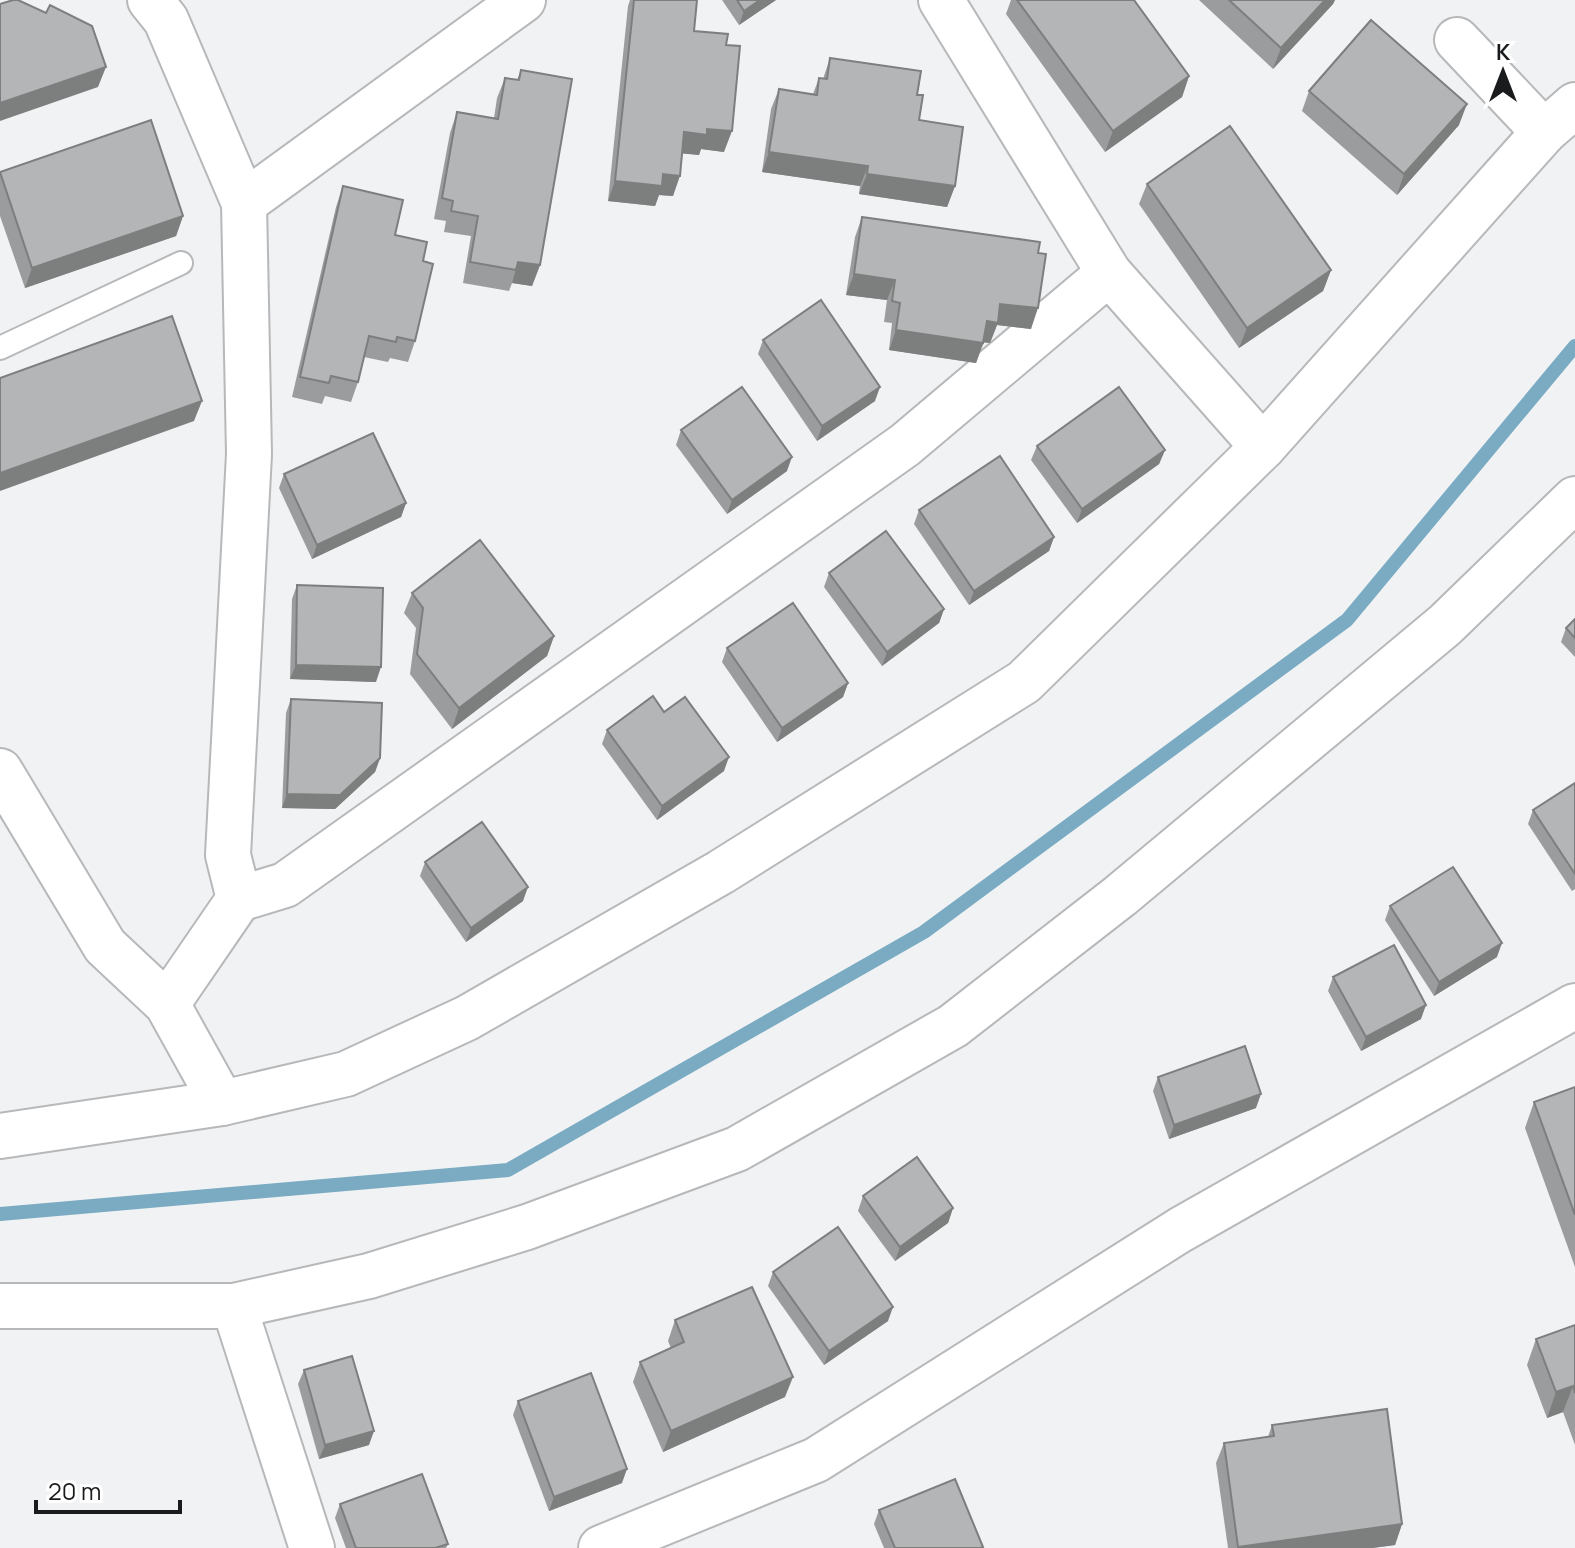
<svg xmlns="http://www.w3.org/2000/svg" width="1575" height="1548" viewBox="0 0 1575 1548" font-family="Manrope,sans-serif">
<style>
.lines{fill:none;stroke-linecap:round;stroke-linejoin:round}
.stream{stroke:#7aabc2;stroke-width:14}
.service-casing{stroke:#b7b8ba;stroke-width:26}
.minor-casing{stroke:#b7b8ba;stroke-width:48}
.service{stroke:#fff;stroke-width:22}
.minor{stroke:#fff;stroke-width:44}
.wall{fill:#9a9c9d}
.shaded-wall{fill:#7d7f7f}
.building{fill:#b3b5b6;stroke:#7d7f7f;stroke-width:2}
</style>
<rect width="100%" height="100%" fill="#f0f2f4"/>
<g class="lines">
<path class="stream" d="M 0,1214 L 508,1170 L 924,932 L 1347,620 L 1575,346"/>
<defs>
<path id="service" d="M 0,348 L 181,263"/>
<g id="minor">
<path d="M 150,0 L 166,20 L 244,203 L 249,454 L 228,855 L 239,899 L 285,885 L 905,445 L 1109,273"/>
<path d="M 941,0 L 1109,273 L 1263,447"/>
<path d="M 1457,40 L 1544,132"/>
<path d="M 244,203 L 523,0"/>
<path d="M 0,771 L 105,946 L 167,1004 L 222,1103"/>
<path d="M 167,1004 L 239,899"/>
<path d="M 0,1136 L 222,1103 L 346,1074 L 467,1018 L 721,872 L 1024,682 L 1263,447 L 1544,132 L 1575,105"/>
<path d="M 0,1306 L 234,1306 L 369,1276 L 527,1227 L 737,1149 L 953,1026 L 1120,896 L 1445,625 L 1575,499"/>
<path d="M 234,1306 L 312,1548"/>
<path d="M 601,1548 L 816,1460 L 1180,1230 L 1575,1006"/>
</g>
</defs>
<use href="#service" class="service-casing"/>
<use href="#minor" class="minor-casing"/>
<use href="#service" class="service"/>
<use href="#minor" class="minor"/>
</g>
<g class="wall">
<path d="M 630,0 L 697,0 L 694,31 L 726,45 L 724,152 L 701,149 L 699,155 L 682,153 L 673,196 L 659,195 L 655,206 L 608,201 L 628,6 Z"/>
<path d="M 722,0 L 776,0 L 739,25 Z"/>
<path d="M 1011,0 L 1134,0 L 1189,76 L 1182,97 L 1105,152 L 1006,14 Z"/>
<path d="M 1199,0 L 1335,0 L 1333,4 L 1273,69 Z"/>
<path d="M 830,58 L 917,95 L 919,120 L 955,186 L 947,207 L 859,194 L 860,186 L 762,172 L 771,109 L 779,89 L 813,94 L 819,78 L 823,79 Z"/>
<path d="M 521,70 L 540,265 L 532,286 L 512,283 L 509,291 L 463,283 L 471,236 L 444,232 L 446,221 L 434,219 L 450,133 L 457,112 L 494,118 L 497,98 L 505,78 L 517,80 Z"/>
<path d="M 1309,91 L 1459,125 L 1397,195 L 1302,111 Z"/>
<path d="M 0,172 L 183,216 L 176,236 L 25,288 L 0,216 Z"/>
<path d="M 1147,184 L 1331,270 L 1323,291 L 1239,348 L 1139,204 Z"/>
<path d="M 343,186 L 423,261 L 415,341 L 408,362 L 390,358 L 388,362 L 364,357 L 358,382 L 351,402 L 325,396 L 322,404 L 292,397 L 336,207 Z"/>
<path d="M 862,217 L 1038,253 L 1031,329 L 997,325 L 990,343 L 984,342 L 976,363 L 889,350 L 892,323 L 884,322 L 887,300 L 846,295 L 855,237 Z"/>
<path d="M 763,340 L 875,401 L 817,441 L 758,354 Z"/>
<path d="M 681,430 L 787,471 L 727,514 L 676,445 Z"/>
<path d="M 1037,446 L 1165,450 L 1159,464 L 1077,523 L 1031,460 Z"/>
<path d="M 284,474 L 406,503 L 401,517 L 312,559 L 279,488 Z"/>
<path d="M 919,510 L 1054,537 L 1049,551 L 969,605 L 914,524 Z"/>
<path d="M 829,573 L 944,609 L 939,623 L 882,666 L 824,587 Z"/>
<path d="M 297,585 L 376,682 L 290,679 L 292,599 Z"/>
<path d="M 412,593 L 554,636 L 547,656 L 452,729 L 410,674 L 416,628 L 404,613 Z"/>
<path d="M 1575,619 L 1575,657 L 1561,642 L 1566,628 Z"/>
<path d="M 727,648 L 848,683 L 843,697 L 777,742 L 722,662 Z"/>
<path d="M 291,699 L 380,758 L 375,772 L 335,809 L 282,808 L 286,713 Z"/>
<path d="M 664,712 L 724,771 L 657,820 L 602,744 L 607,730 Z"/>
<path d="M 1575,783 L 1575,889 L 1572,891 L 1528,824 L 1533,810 Z"/>
<path d="M 425,862 L 523,901 L 466,942 L 420,876 Z"/>
<path d="M 1390,906 L 1497,957 L 1434,996 L 1385,920 Z"/>
<path d="M 1333,977 L 1421,1019 L 1361,1051 L 1328,991 Z"/>
<path d="M 1158,1077 L 1256,1108 L 1169,1139 L 1153,1091 Z"/>
<path d="M 1575,1087 L 1575,1267 L 1525,1128 L 1534,1102 Z"/>
<path d="M 863,1196 L 953,1208 L 948,1223 L 895,1261 L 858,1211 Z"/>
<path d="M 773,1272 L 888,1321 L 824,1365 L 768,1286 Z"/>
<path d="M 675,1320 L 785,1397 L 663,1452 L 633,1382 L 640,1362 L 671,1348 L 668,1341 Z"/>
<path d="M 1575,1325 L 1575,1445 L 1563,1412 L 1547,1418 L 1527,1365 L 1536,1339 Z"/>
<path d="M 304,1370 L 369,1445 L 319,1459 L 298,1384 Z"/>
<path d="M 518,1401 L 622,1483 L 549,1511 L 513,1415 Z"/>
<path d="M 1272,1425 L 1402,1524 L 1395,1545 L 1372,1548 L 1228,1548 L 1216,1463 L 1224,1443 L 1268,1437 Z"/>
<path d="M 340,1504 L 448,1544 L 446,1548 L 346,1548 L 335,1518 Z"/>
<path d="M 879,1510 L 983,1547 L 983,1548 L 884,1548 L 874,1524 Z"/>
</g>
<g class="shaded-wall">
<path d="M 760,0 L 776,0 L 739,25 L 744,11 Z"/>
<path d="M 1325,0 L 1335,0 L 1333,4 L 1273,69 L 1281,48 Z"/>
<path d="M 106,67 L 98,87 L 0,121 L 0,103 Z"/>
<path d="M 1189,76 L 1182,97 L 1105,152 L 1113,131 Z"/>
<path d="M 1467,104 L 1459,125 L 1397,195 L 1404,174 Z"/>
<path d="M 707,129 L 732,131 L 724,152 L 701,149 L 699,155 L 677,153 L 684,132 Z"/>
<path d="M 769,152 L 868,166 L 860,186 L 762,172 Z"/>
<path d="M 663,174 L 680,176 L 673,196 L 659,195 L 655,206 L 608,201 L 615,181 Z"/>
<path d="M 867,174 L 955,186 L 947,207 L 859,194 Z"/>
<path d="M 183,216 L 176,236 L 25,288 L 32,268 Z"/>
<path d="M 518,262 L 540,265 L 532,286 L 512,283 Z"/>
<path d="M 1331,270 L 1323,291 L 1239,348 L 1247,328 Z"/>
<path d="M 854,274 L 895,280 L 887,300 L 846,295 Z"/>
<path d="M 1000,304 L 1038,308 L 1031,329 L 997,325 L 990,343 L 979,342 L 987,321 Z"/>
<path d="M 896,330 L 983,343 L 976,363 L 889,350 Z"/>
<path d="M 880,387 L 875,401 L 817,441 L 822,426 Z"/>
<path d="M 202,401 L 194,421 L 0,491 L 0,473 Z"/>
<path d="M 1165,450 L 1159,464 L 1077,523 L 1082,509 Z"/>
<path d="M 792,457 L 787,471 L 727,514 L 732,500 Z"/>
<path d="M 406,503 L 401,517 L 312,559 L 317,545 Z"/>
<path d="M 1054,537 L 1049,551 L 969,605 L 974,591 Z"/>
<path d="M 944,609 L 939,623 L 882,666 L 887,652 Z"/>
<path d="M 554,636 L 547,656 L 452,729 L 459,708 Z"/>
<path d="M 296,665 L 381,667 L 376,682 L 290,679 Z"/>
<path d="M 848,683 L 843,697 L 777,742 L 782,728 Z"/>
<path d="M 729,757 L 724,771 L 657,820 L 662,806 Z"/>
<path d="M 380,758 L 375,772 L 335,809 L 282,808 L 287,794 Z"/>
<path d="M 528,887 L 523,901 L 466,942 L 471,928 Z"/>
<path d="M 1502,943 L 1497,957 L 1434,996 L 1439,982 Z"/>
<path d="M 1426,1005 L 1421,1019 L 1361,1051 L 1366,1037 Z"/>
<path d="M 1261,1094 L 1256,1108 L 1169,1139 L 1174,1125 Z"/>
<path d="M 953,1208 L 948,1223 L 895,1261 L 900,1247 Z"/>
<path d="M 893,1307 L 888,1321 L 824,1365 L 829,1351 Z"/>
<path d="M 793,1377 L 785,1397 L 663,1452 L 671,1431 Z"/>
<path d="M 1573,1386 L 1563,1412 L 1547,1418 L 1556,1392 Z"/>
<path d="M 374,1431 L 369,1445 L 319,1459 L 325,1445 Z"/>
<path d="M 627,1469 L 622,1483 L 549,1511 L 554,1497 Z"/>
<path d="M 1402,1524 L 1395,1545 L 1372,1548 L 1237,1548 L 1238,1547 Z"/>
</g>
<g class="building">
<path d="M 13,0 L 18,0 L 46,13 L 50,5 L 92,26 L 106,67 L 0,103 L 0,4 Z"/>
<path d="M 634,0 L 697,0 L 694,31 L 728,34 L 726,45 L 740,46 L 732,131 L 707,129 L 707,135 L 684,132 L 680,176 L 663,174 L 662,186 L 615,181 Z"/>
<path d="M 737,0 L 760,0 L 744,11 Z"/>
<path d="M 1017,0 L 1134,0 L 1189,76 L 1113,131 Z"/>
<path d="M 1229,0 L 1325,0 L 1281,48 Z"/>
<path d="M 1371,20 L 1467,104 L 1404,174 L 1309,91 Z"/>
<path d="M 830,58 L 921,71 L 917,95 L 923,95 L 919,120 L 963,127 L 955,186 L 867,174 L 868,166 L 769,152 L 779,89 L 817,95 L 819,78 L 827,79 Z"/>
<path d="M 521,70 L 572,79 L 540,265 L 518,262 L 516,270 L 470,262 L 478,216 L 451,211 L 453,201 L 442,198 L 457,112 L 498,119 L 505,78 L 519,80 Z"/>
<path d="M 151,120 L 183,216 L 32,268 L 0,172 Z"/>
<path d="M 1230,126 L 1331,270 L 1247,328 L 1147,184 Z"/>
<path d="M 343,186 L 403,200 L 395,235 L 427,242 L 423,261 L 433,264 L 415,341 L 397,337 L 396,342 L 369,336 L 358,382 L 331,376 L 329,383 L 300,377 Z"/>
<path d="M 862,217 L 1040,242 L 1038,253 L 1046,254 L 1038,308 L 1000,304 L 998,323 L 987,321 L 983,343 L 896,330 L 900,303 L 892,301 L 895,280 L 854,274 Z"/>
<path d="M 821,300 L 880,387 L 822,426 L 763,340 Z"/>
<path d="M 172,316 L 202,401 L 0,473 L 0,378 Z"/>
<path d="M 742,387 L 792,457 L 732,500 L 681,430 Z"/>
<path d="M 1119,387 L 1165,450 L 1082,509 L 1037,446 Z"/>
<path d="M 373,433 L 406,503 L 317,545 L 284,474 Z"/>
<path d="M 1000,456 L 1054,537 L 974,591 L 919,510 Z"/>
<path d="M 886,531 L 944,609 L 887,652 L 829,573 Z"/>
<path d="M 480,540 L 554,636 L 459,708 L 417,654 L 423,608 L 412,593 Z"/>
<path d="M 297,585 L 383,588 L 381,667 L 296,665 Z"/>
<path d="M 793,603 L 848,683 L 782,728 L 727,648 Z"/>
<path d="M 1575,619 L 1575,638 L 1566,628 Z"/>
<path d="M 653,696 L 664,712 L 685,697 L 729,757 L 662,806 L 607,730 Z"/>
<path d="M 291,699 L 382,703 L 380,758 L 340,795 L 287,794 Z"/>
<path d="M 1575,783 L 1575,874 L 1533,810 Z"/>
<path d="M 482,822 L 528,887 L 471,928 L 425,862 Z"/>
<path d="M 1453,867 L 1502,943 L 1439,982 L 1390,906 Z"/>
<path d="M 1394,945 L 1426,1005 L 1366,1037 L 1333,977 Z"/>
<path d="M 1245,1046 L 1261,1094 L 1174,1125 L 1158,1077 Z"/>
<path d="M 1575,1087 L 1575,1215 L 1534,1102 Z"/>
<path d="M 917,1157 L 953,1208 L 900,1247 L 863,1196 Z"/>
<path d="M 838,1227 L 893,1307 L 829,1351 L 773,1272 Z"/>
<path d="M 752,1287 L 793,1377 L 671,1431 L 640,1362 L 684,1342 L 675,1320 Z"/>
<path d="M 1575,1325 L 1575,1393 L 1573,1386 L 1556,1392 L 1536,1339 Z"/>
<path d="M 352,1356 L 374,1431 L 325,1445 L 304,1370 Z"/>
<path d="M 591,1373 L 627,1469 L 554,1497 L 518,1401 Z"/>
<path d="M 1387,1409 L 1402,1524 L 1238,1547 L 1224,1443 L 1274,1436 L 1272,1425 Z"/>
<path d="M 422,1474 L 448,1544 L 435,1548 L 356,1548 L 340,1504 Z"/>
<path d="M 955,1479 L 983,1547 L 980,1548 L 895,1548 L 879,1510 Z"/>
</g>
<g transform="translate(1503 72)" stroke="#ffffff" stroke-width="6" paint-order="stroke">
<path d="M0-6L14 30L0 20L-14 30Z" fill="#1a1b1c"/>
<text y="-12" font-size="22" font-weight="bold" text-anchor="middle" fill="#1a1b1c">K</text>
</g>
<path d="M36 1500v12h144v-12" fill="none" stroke="#1a1b1c" stroke-width="4"/>
<text x="48" y="1500" font-size="24" fill="#1a1b1c" stroke="#ffffff" stroke-width="6" paint-order="stroke">20 m</text>
</svg>
